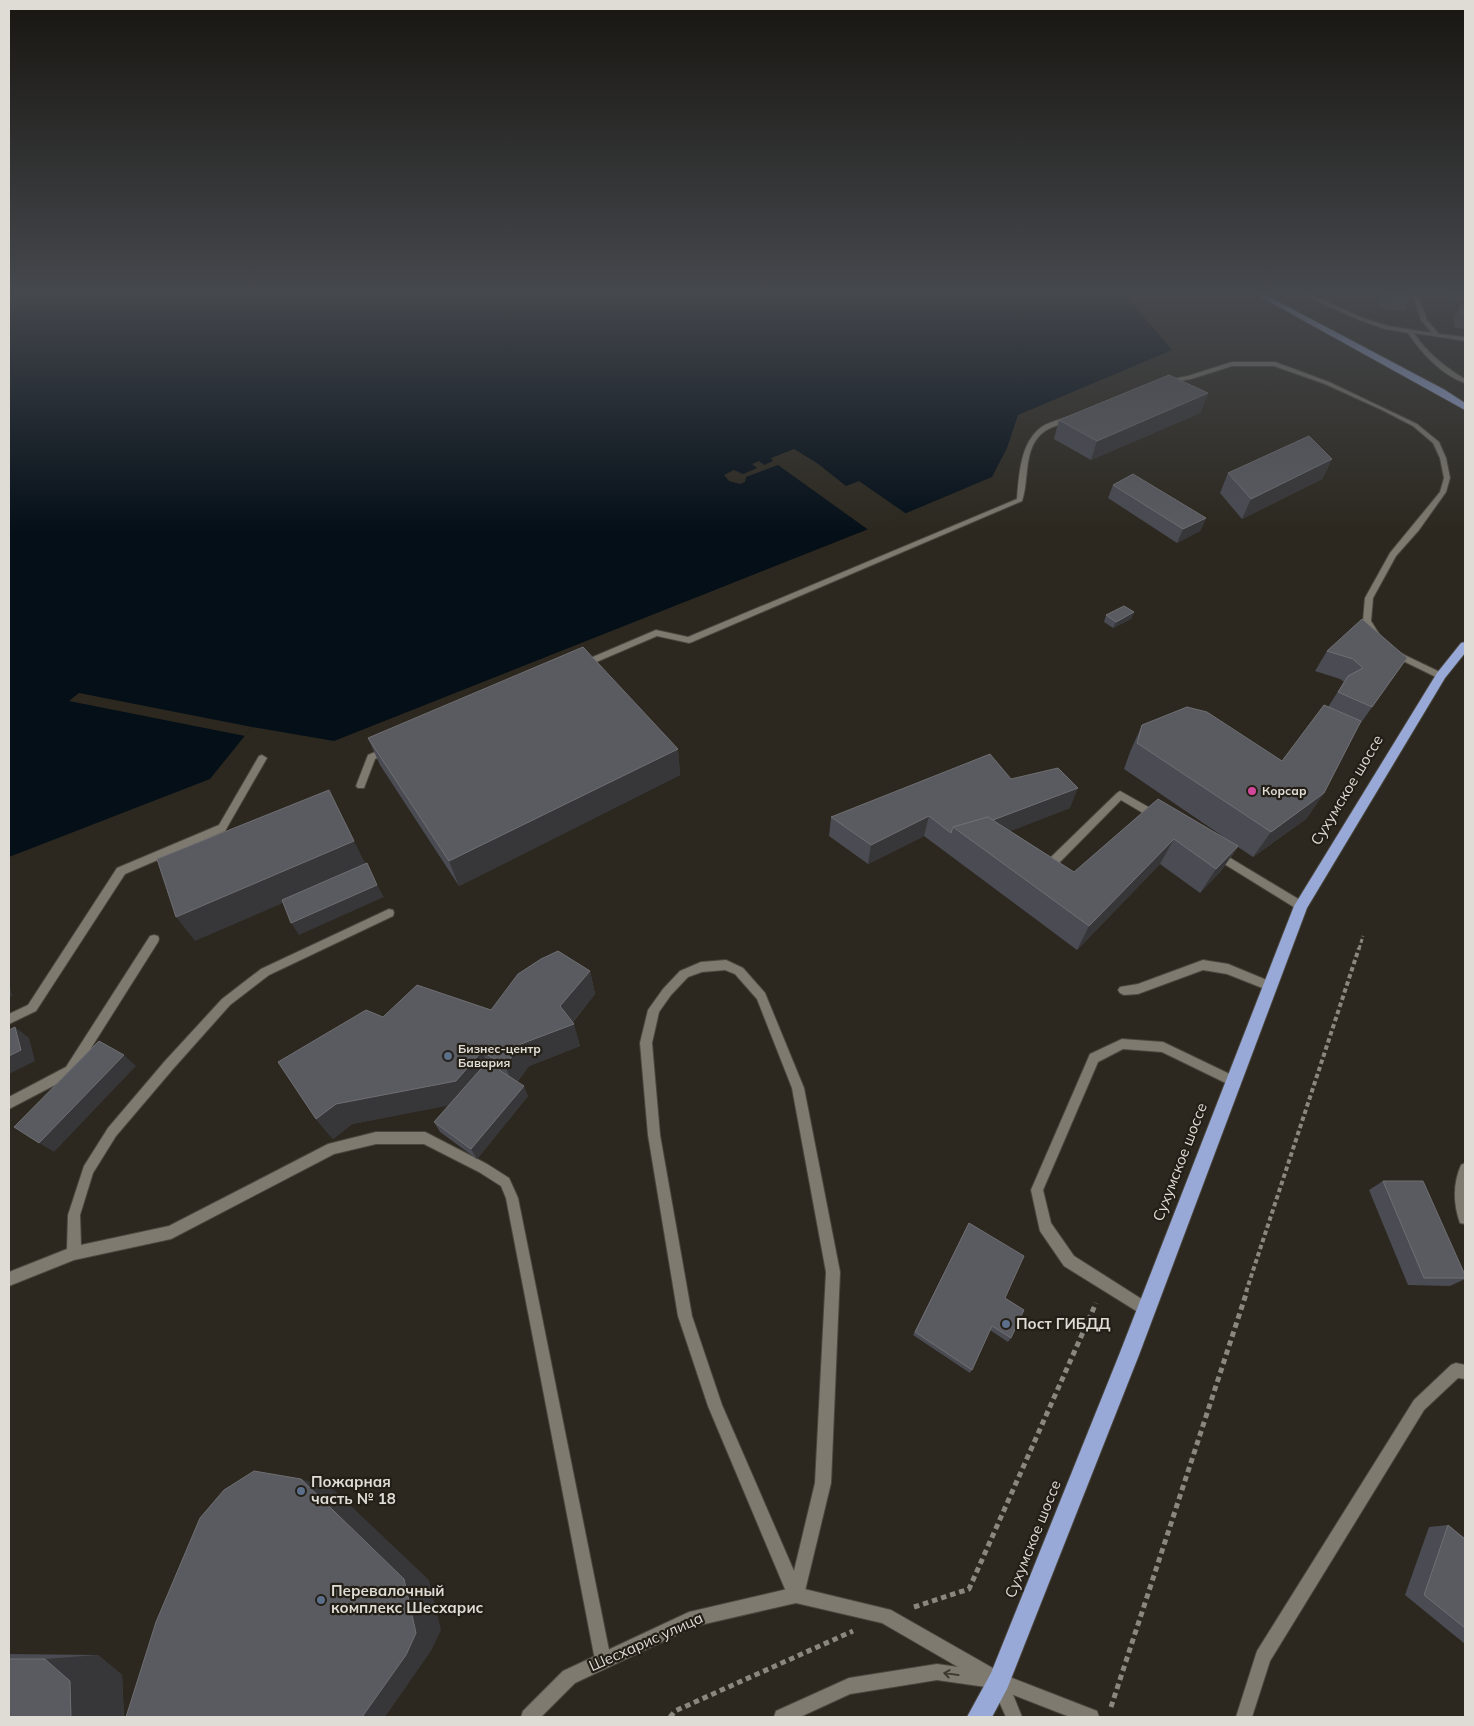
<svg xmlns="http://www.w3.org/2000/svg" width="1474" height="1726" viewBox="0 0 1474 1726" font-family="Mulish,sans-serif">
<style>
.water{fill:#040f18}
.pier{fill:#2c281f}
.lines{fill:none;stroke-linecap:round;stroke-linejoin:round}
.service-casing{stroke:#4a463e;stroke-width:2}
.minor-casing{stroke:#4a463e;stroke-width:2}
.tertiary-casing{stroke:#4a463e;stroke-width:2}
.trunk-casing{stroke:#4a463e;stroke-width:2}
.path-far2{stroke:#8a877f;stroke-width:3;stroke-dasharray:4 2.5;stroke-linecap:butt}
.path-far1{stroke:#8a877f;stroke-width:4;stroke-dasharray:4.5 3;stroke-linecap:butt}
.path{stroke:#8a877f;stroke-width:5;stroke-dasharray:5.5 4;stroke-linecap:butt}
.service{fill:#7e7a6f;fill-rule:evenodd}
.minor{fill:#7e7a6f;fill-rule:evenodd}
.tertiary{fill:#7e7a6f;fill-rule:evenodd}
.trunk{fill:#98a9d8;fill-rule:evenodd}
.wall{fill:#4a4b53}
.shaded-wall{fill:#373638}
.building{fill:#5a5b61;stroke:#6f6f73}
.oneway{stroke:#3e3a31}
.hotel-dot{fill:#d1479c;stroke:#231f16;stroke-width:2}
.service-dot{fill:#5c6f8a;stroke:#231f16;stroke-width:2}
.labels{text-anchor:middle;stroke-width:4.5;stroke-linejoin:round;paint-order:stroke}
.poi-label{font-size:12px;font-weight:bold;fill:#dfdcd6;stroke:#231f16;text-anchor:start}
.near-street-label{font-size:15px;fill:#dfdcd6;stroke:#231f16}
.near-poi-label{font-size:15px;font-weight:bold;fill:#dfdcd6;stroke:#231f16;text-anchor:start}
</style>
<rect width="100%" height="100%" fill="#2c281f"/>
<path class="water" d="M 9,292 L 1123,292 L 1172,350 L 1018,415 L 1007,448 L 992,477 L 866,530 L 334,741 L 252,727 L 210,779 L 9,857 Z"/>
<g class="pier">
<path d="M 794,449 L 817,463 L 846,486 L 859,481 L 908,515 L 870,531 L 778,465 L 746,477 L 745,482 L 740,484 L 729,481 L 724,475 L 734,470 L 743,474 L 748,472 L 757,468 L 752,464 L 759,461 L 764,465 L 773,461 L 771,458 Z"/>
<path d="M 79,693 L 252,727 L 245,736 L 69,701 Z"/>
</g>
<g class="lines">
<defs>
<g id="service">
<path d="M 1232,362 L 1275,362 L 1329,382 L 1417,424 L 1439,442 L 1446,458 L 1450,478 L 1446,492 L 1419,530 L 1396,556 L 1373,598 L 1371,621 L 1381,637 L 1380,639 L 1374,639 L 1363,621 L 1365,598 L 1390,553 L 1440,492 L 1444,478 L 1440,458 L 1433,443 L 1413,426 L 1382,410 L 1325,384 L 1274,366 L 1232,366 L 1191,379 L 1166,383 L 1163,381 L 1188,376 Z"/>
<path d="M 1069,417 L 1074,418 C 1066,424 1054,425 1045,431 C 1022,447 1030,479 1022,501 L 692,642 L 689,643 L 657,636 L 587,666 L 584,667 L 580,664 L 581,662 L 656,630 L 688,637 L 1017,499 C 1019,476 1020,445 1039,429 C 1047,422 1059,420 1069,417 Z"/>
<path d="M 1394,650 L 1444,674 L 1445,676 L 1441,679 L 1438,678 L 1391,655 L 1391,651 Z"/>
<path d="M 387,747 L 392,750 L 390,752 L 375,759 L 364,788 L 358,788 L 356,786 L 368,755 Z"/>
<path d="M 262,755 L 267,758 L 225,831 L 125,874 L 36,1011 L 9,1024 L 9,1014 L 28,1005 L 117,868 L 219,825 L 259,756 Z"/>
<path d="M 1120,791 L 1159,813 L 1161,816 L 1159,819 L 1153,819 L 1121,800 L 1057,865 L 1049,865 L 1048,862 L 1049,859 L 1117,793 Z"/>
<path d="M 1217,850 L 1305,903 L 1306,906 L 1305,909 L 1297,909 L 1213,857 L 1212,854 L 1213,851 Z"/>
<path d="M 389,909 L 393,910 L 394,913 L 393,916 L 269,975 L 230,1005 L 173,1069 L 116,1136 L 93,1173 L 80,1215 L 81,1245 L 169,1226 L 328,1144 L 376,1132 L 425,1132 L 429,1134 L 487,1164 L 509,1178 L 518,1198 L 611,1660 L 609,1666 L 603,1668 L 597,1666 L 595,1660 L 506,1198 L 501,1186 L 479,1172 L 424,1144 L 376,1144 L 334,1154 L 171,1239 L 74,1260 L 9,1286 L 9,1272 L 67,1249 L 68,1215 L 84,1166 L 108,1128 L 165,1061 L 222,999 L 261,969 Z"/>
<path d="M 154,935 L 158,936 L 159,939 L 158,942 L 74,1075 L 9,1109 L 9,1097 L 66,1067 L 150,936 Z"/>
<path d="M 726,960 L 743,968 L 765,993 L 804,1088 L 840,1272 L 831,1483 L 804,1595 L 802,1601 L 796,1603 L 790,1601 L 708,1406 L 678,1316 L 648,1135 L 640,1043 L 648,1010 L 663,989 L 680,971 L 701,962 ZM 725,970 L 735,974 L 757,999 L 792,1088 L 826,1272 L 815,1483 L 794,1571 L 722,1405 L 692,1316 L 660,1135 L 652,1043 L 659,1012 L 671,995 L 688,977 L 702,972 Z"/>
<path d="M 1203,960 L 1228,964 L 1274,983 L 1276,986 L 1274,989 L 1270,991 L 1227,974 L 1203,970 L 1138,994 L 1124,995 L 1120,993 L 1118,990 L 1120,987 L 1138,984 Z"/>
<path d="M 1122,1039 L 1163,1042 L 1238,1078 L 1240,1082 L 1238,1086 L 1234,1087 L 1162,1052 L 1123,1049 L 1098,1062 L 1043,1190 L 1051,1223 L 1074,1256 L 1151,1305 L 1153,1310 L 1151,1315 L 1146,1317 L 1064,1266 L 1040,1231 L 1031,1190 L 1090,1054 Z"/>
<path d="M 1456,1363 L 1465,1365 L 1465,1379 L 1458,1378 L 1424,1410 L 1270,1661 L 1252,1717 L 1236,1717 L 1257,1651 L 1414,1400 L 1451,1365 Z"/>
</g>
<g id="minor">
<path d="M 1298,292 L 1305,292 L 1363,318 L 1388,326 L 1432,333 L 1421,320 L 1412,292 L 1417,292 L 1427,320 L 1439,334 L 1465,337 L 1465,341 L 1414,333 C 1427,353 1445,367 1465,379 L 1465,383 C 1442,375 1421,353 1408,333 L 1385,329 L 1359,320 Z"/>
<path d="M 1465,1163 L 1465,1224 L 1460,1223 C 1453,1204 1453,1183 1461,1165 Z"/>
<path d="M 796,1587 L 891,1610 L 1005,1675 L 1022,1717 L 1006,1717 L 993,1688 L 937,1680 L 850,1694 L 800,1717 L 774,1717 L 776,1711 L 849,1678 L 937,1664 L 958,1667 L 882,1623 L 796,1603 L 696,1626 L 575,1683 L 541,1717 L 521,1717 L 523,1711 L 563,1671 L 689,1612 Z"/>
</g>
<path id="tertiary" d="M 999,1673 L 1097,1711 L 1099,1717 L 1070,1717 L 993,1687 L 991,1681 L 993,1675 Z"/>
<g id="trunk">
<path d="M 1252,292 L 1260,292 L 1445,390 L 1465,403 L 1465,410 Z"/>
<path d="M 1465,642 L 1465,653 L 1445,678 L 1307,908 L 1139,1355 L 1007,1689 L 992,1717 L 967,1717 L 991,1673 L 1119,1355 L 1294,906 L 1437,673 L 1461,643 Z"/>
</g>
</defs>
<use href="#service" class="service-casing"/>
<use href="#minor" class="minor-casing"/>
<use href="#tertiary" class="tertiary-casing"/>
<use href="#trunk" class="trunk-casing"/>
<path class="path-far2" d="M 1359,949 L 1363,936"/>
<path class="path-far1" d="M 1246,1292 L 1359,948"/>
<g class="path">
<path d="M 914,1607 L 969,1589 L 1096,1303"/>
<path d="M 1111,1707 L 1247,1291"/>
<path d="M 670,1717 L 675,1711 L 853,1631"/>
</g>
<use href="#service" class="service"/>
<use href="#minor" class="minor"/>
<use href="#tertiary" class="tertiary"/>
<use href="#trunk" class="trunk"/>
</g>
<g class="wall">
<path d="M 1376,292 L 1408,292 L 1410,299 L 1404,311 L 1381,308 L 1378,297 L 1380,293 L 1377,293 Z"/>
<path d="M 1442,292 L 1465,292 L 1465,302 L 1446,300 Z"/>
<path d="M 1461,304 L 1465,304 L 1465,329 L 1454,327 L 1454,316 Z"/>
<path d="M 1208,393 L 1200,413 L 1091,460 L 1054,439 L 1059,420 Z"/>
<path d="M 1332,459 L 1322,479 L 1242,519 L 1220,493 L 1228,473 Z"/>
<path d="M 1113,485 L 1206,518 L 1200,531 L 1177,543 L 1108,498 Z"/>
<path d="M 1134,612 L 1131,619 L 1113,628 L 1104,622 L 1106,615 Z"/>
<path d="M 1327,651 L 1407,658 L 1358,727 L 1324,793 L 1306,819 L 1253,857 L 1238,847 L 1221,871 L 1200,893 L 1160,864 L 1077,950 L 924,836 L 868,864 L 829,836 L 831,817 L 1011,779 L 1070,808 L 1010,831 L 1074,872 L 1158,799 L 1234,844 L 1124,769 L 1130,752 L 1142,725 L 1282,761 L 1328,707 L 1344,682 L 1340,679 L 1315,671 Z"/>
<path d="M 368,738 L 678,749 L 680,775 L 459,886 L 380,765 Z"/>
<path d="M 590,971 L 595,994 L 573,1022 L 580,1046 L 529,1066 L 517,1082 L 528,1096 L 477,1159 L 440,1132 L 434,1122 L 449,1105 L 352,1124 L 333,1139 L 316,1119 L 383,1017 L 491,1010 Z"/>
<path d="M 1383,1181 L 1465,1275 L 1465,1279 L 1450,1286 L 1408,1285 L 1369,1190 Z"/>
<path d="M 969,1223 L 1005,1298 L 1011,1338 L 1008,1342 L 990,1330 L 972,1370 L 970,1373 L 913,1335 Z"/>
<path d="M 1448,1525 L 1465,1539 L 1465,1644 L 1405,1595 L 1429,1527 Z"/>
<path d="M 9,1654 L 98,1655 L 122,1675 L 124,1717 L 9,1717 Z"/>
</g>
<g class="shaded-wall">
<path d="M 1208,393 L 1200,413 L 1091,460 L 1097,441 Z"/>
<path d="M 1332,459 L 1322,479 L 1242,519 L 1251,499 Z"/>
<path d="M 1206,518 L 1200,531 L 1177,543 L 1183,529 Z"/>
<path d="M 1134,612 L 1131,619 L 1113,628 L 1116,622 Z"/>
<path d="M 678,749 L 680,775 L 459,886 L 449,861 Z"/>
<path d="M 1078,788 L 1070,808 L 980,843 L 986,823 Z"/>
<path d="M 329,790 L 367,867 L 195,941 L 176,917 Z"/>
<path d="M 1324,793 L 1306,819 L 1253,857 L 1271,832 Z"/>
<path d="M 929,816 L 924,836 L 868,864 L 871,845 Z"/>
<path d="M 1174,839 L 1160,864 L 1077,950 L 1089,926 Z"/>
<path d="M 1238,846 L 1221,871 L 1200,893 L 1216,869 Z"/>
<path d="M 377,885 L 384,897 L 299,935 L 291,923 Z"/>
<path d="M 590,971 L 595,994 L 569,1026 L 574,1024 L 580,1046 L 529,1066 L 514,1087 L 505,1066 L 521,1044 L 560,1006 Z"/>
<path d="M 9,982 L 12,996 L 9,997 Z"/>
<path d="M 15,1027 L 29,1038 L 35,1061 L 9,1074 L 9,1056 Z"/>
<path d="M 482,1051 L 492,1072 L 467,1102 L 352,1124 L 333,1139 L 316,1119 L 336,1104 Z"/>
<path d="M 124,1055 L 136,1066 L 54,1152 L 39,1143 Z"/>
<path d="M 524,1086 L 528,1096 L 477,1159 L 471,1149 Z"/>
<path d="M 301,1479 L 332,1488 L 429,1580 L 441,1630 L 431,1651 L 385,1717 L 362,1717 Z"/>
<path d="M 98,1655 L 122,1675 L 124,1717 L 71,1717 L 45,1659 Z"/>
</g>
<g class="building">
<path d="M 1386,292 L 1408,292 L 1410,299 L 1387,296 Z"/>
<path d="M 1461,304 L 1465,304 L 1465,316 L 1461,315 Z"/>
<path d="M 1169,375 L 1208,393 L 1097,441 L 1059,420 Z"/>
<path d="M 1309,436 L 1332,459 L 1251,499 L 1228,473 Z"/>
<path d="M 1133,474 L 1206,518 L 1183,529 L 1113,485 Z"/>
<path d="M 1124,606 L 1134,612 L 1116,622 L 1106,615 Z"/>
<path d="M 1362,619 L 1407,658 L 1372,707 L 1338,692 L 1348,676 L 1363,668 L 1353,659 L 1327,651 Z"/>
<path d="M 583,647 L 678,749 L 449,861 L 368,738 Z"/>
<path d="M 1324,705 L 1361,721 L 1324,793 L 1271,832 L 1137,743 L 1142,725 L 1187,707 L 1207,712 L 1282,761 Z"/>
<path d="M 990,754 L 1011,779 L 1058,768 L 1078,788 L 993,820 L 988,817 L 953,827 L 951,833 L 929,816 L 871,845 L 831,817 Z"/>
<path d="M 329,790 L 354,841 L 176,917 L 157,859 Z"/>
<path d="M 1158,799 L 1238,846 L 1216,869 L 1174,839 L 1089,926 L 953,827 L 988,817 L 1074,872 Z"/>
<path d="M 367,863 L 377,885 L 291,923 L 282,900 Z"/>
<path d="M 558,951 L 590,971 L 560,1006 L 574,1024 L 521,1044 L 505,1066 L 482,1051 L 456,1081 L 336,1104 L 316,1119 L 278,1062 L 366,1010 L 383,1017 L 417,985 L 491,1010 L 518,974 L 541,959 Z"/>
<path d="M 15,1027 L 21,1050 L 9,1056 L 9,1030 Z"/>
<path d="M 99,1041 L 124,1055 L 39,1143 L 14,1127 Z"/>
<path d="M 487,1062 L 524,1086 L 471,1149 L 434,1122 Z"/>
<path d="M 1383,1181 L 1423,1181 L 1465,1275 L 1465,1278 L 1424,1278 Z"/>
<path d="M 969,1223 L 1024,1256 L 1005,1298 L 1024,1310 L 1011,1338 L 992,1326 L 972,1370 L 915,1332 Z"/>
<path d="M 254,1471 L 301,1479 L 404,1579 L 416,1633 L 406,1655 L 362,1717 L 126,1717 L 156,1622 L 200,1518 L 224,1490 Z"/>
<path d="M 1448,1525 L 1465,1539 L 1465,1628 L 1424,1595 Z"/>
<path d="M 9,1659 L 45,1659 L 70,1681 L 71,1717 L 9,1717 Z"/>
</g>
<defs><path id="oneway-shaft" d="M-6 0H5M1.5-3L5.5 0L1.5 3" fill="none" stroke-width="1.6" stroke-linecap="round" stroke-linejoin="round" transform="scale(1.25)"/></defs>
<use class="oneway" href="#oneway-shaft" transform="translate(951 1674) rotate(-172)"/>
<linearGradient id="sky" x2="0" y2="1"><stop stop-color="#181611"/><stop offset="0.55" stop-color="#45484d"/><stop offset="1" stop-color="#45484d" stop-opacity="0"/></linearGradient>
<rect width="1474" height="533" fill="url(#sky)"/>
<circle class="hotel-dot" cx="1252" cy="791" r="5"/>
<g class="service-dot">
<circle cx="448" cy="1056" r="5"/>
<circle cx="1006" cy="1324" r="5"/>
<circle cx="301" cy="1491" r="5"/>
<circle cx="321" cy="1600" r="5"/>
</g>
<g class="labels">
<g class="poi-label">
<text x="1262" y="795">Корсар</text>
<text x="458" y="1053">Бизнес-центр<tspan x="458" dy="14">Бавария</tspan></text>
</g>
<g class="near-street-label">
<text transform="translate(1347 790) rotate(-59)" y="5">Сухумское шоссе</text>
<text transform="translate(1180 1162) rotate(-69)" y="5">Сухумское шоссе</text>
<text transform="translate(1033 1539) rotate(-68)" y="5">Сухумское шоссе</text>
<text transform="translate(646 1642) rotate(-24)" y="5">Шесхарис улица</text>
</g>
<g class="near-poi-label">
<text x="1016" y="1329">Пост ГИБДД</text>
<text x="311" y="1487">Пожарная<tspan x="311" dy="17">часть № 18</tspan></text>
<text x="331" y="1596">Перевалочный<tspan x="331" dy="17">комплекс Шесхарис</tspan></text>
</g>
</g>
<rect width="1474" height="1726" fill="none" stroke="#dfdcd6" stroke-width="20"/>
</svg>
